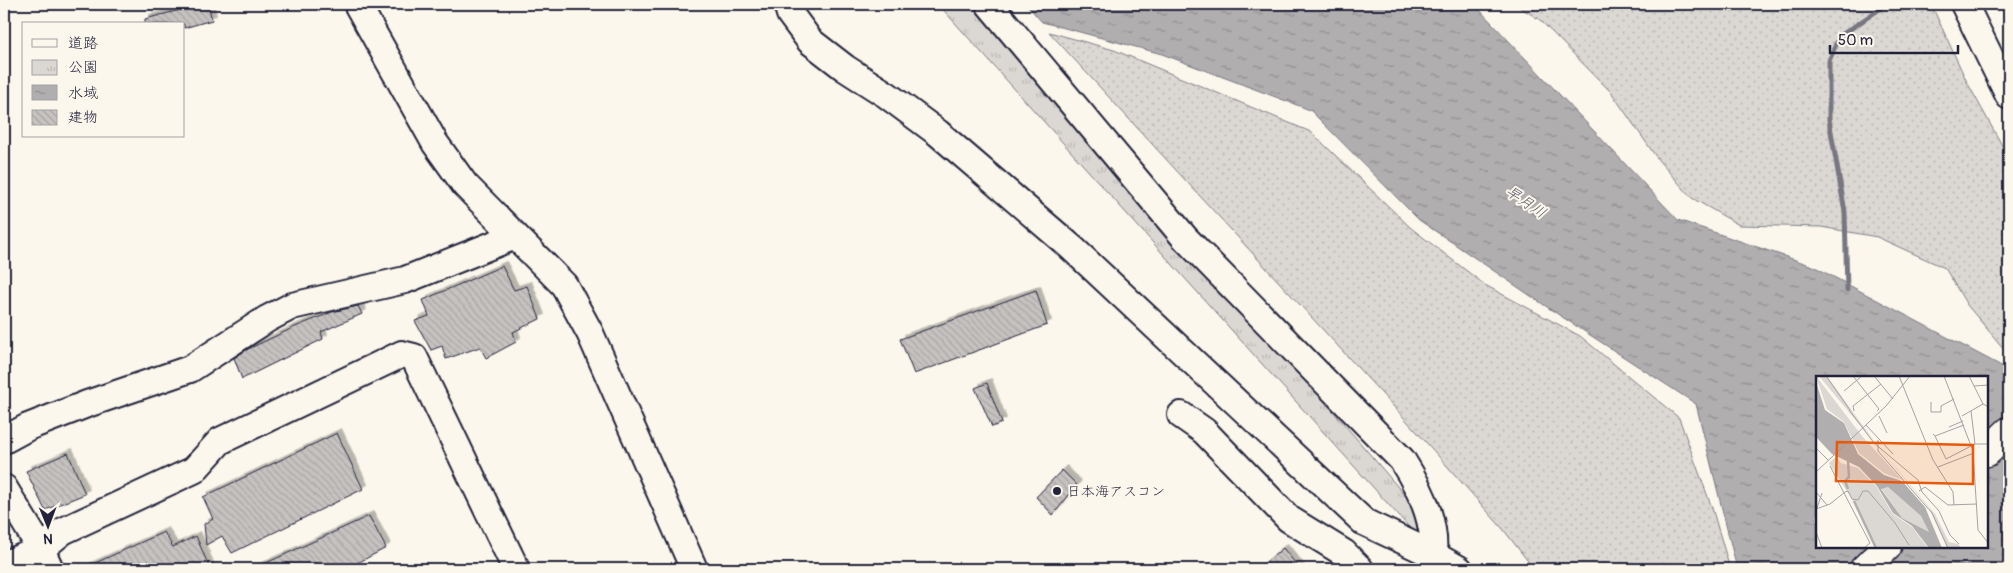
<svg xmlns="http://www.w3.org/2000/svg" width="2013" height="573" viewBox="0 0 2013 573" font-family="Pangolin,'Klee One',sans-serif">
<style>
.grass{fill:url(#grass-dots);stroke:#7e7d87}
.park{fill:url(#park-tufts);stroke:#7e7d87}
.water{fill:url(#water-ripples);stroke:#787681;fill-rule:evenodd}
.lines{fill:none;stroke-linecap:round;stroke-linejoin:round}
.stream{stroke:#787681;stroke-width:5}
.building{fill:url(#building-back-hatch);stroke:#22223b;filter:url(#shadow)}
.minor-casing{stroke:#22223b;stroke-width:30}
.major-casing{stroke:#22223b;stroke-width:31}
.minor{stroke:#fbf7ec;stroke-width:26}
.major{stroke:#fbf7ec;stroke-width:28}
.poi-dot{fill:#22223b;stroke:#fbf7ec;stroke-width:2}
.labels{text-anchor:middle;stroke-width:4;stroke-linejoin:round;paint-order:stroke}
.poi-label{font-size:14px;fill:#22223b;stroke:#fbf7ec;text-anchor:start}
.water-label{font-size:15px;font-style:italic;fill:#545364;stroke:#fbf7ec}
.inset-river{fill:none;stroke:#b1aeb0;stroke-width:2.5}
.inset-road{fill:none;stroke:#a4a2a5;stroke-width:1}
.view{fill:#e8590c;fill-opacity:0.15;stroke:#e8590c;stroke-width:2.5}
.inset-edge{fill:none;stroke:#22223b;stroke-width:2.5}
</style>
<defs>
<pattern id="grass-dots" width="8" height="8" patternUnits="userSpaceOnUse" patternTransform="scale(1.25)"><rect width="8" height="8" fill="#dbd8d3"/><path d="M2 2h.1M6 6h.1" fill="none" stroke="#bcb9b6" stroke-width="1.8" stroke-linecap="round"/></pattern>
<pattern id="park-tufts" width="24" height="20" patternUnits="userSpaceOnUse" patternTransform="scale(1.25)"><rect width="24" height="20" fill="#dbd8d3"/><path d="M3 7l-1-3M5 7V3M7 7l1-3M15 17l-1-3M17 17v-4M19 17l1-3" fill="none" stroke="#bcb9b6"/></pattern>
<pattern id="water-ripples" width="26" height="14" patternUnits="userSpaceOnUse" patternTransform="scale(1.25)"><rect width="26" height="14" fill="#b1aeb0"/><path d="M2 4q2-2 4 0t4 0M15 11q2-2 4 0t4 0" fill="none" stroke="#908d90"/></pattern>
<pattern id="building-back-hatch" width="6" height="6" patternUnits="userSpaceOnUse" patternTransform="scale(1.25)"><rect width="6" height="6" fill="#c6c2c0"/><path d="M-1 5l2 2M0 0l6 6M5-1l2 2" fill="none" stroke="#aaa6a6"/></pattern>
<filter id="shadow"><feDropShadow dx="4.5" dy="-4.5" stdDeviation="0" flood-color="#0004"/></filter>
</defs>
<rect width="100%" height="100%" fill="#fbf7ec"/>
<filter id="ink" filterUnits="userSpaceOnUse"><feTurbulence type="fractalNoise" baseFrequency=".02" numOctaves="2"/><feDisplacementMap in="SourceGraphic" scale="10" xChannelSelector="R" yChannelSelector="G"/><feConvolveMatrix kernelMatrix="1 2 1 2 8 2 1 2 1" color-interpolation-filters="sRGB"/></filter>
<g filter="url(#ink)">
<g class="grass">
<path d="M 1515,4 L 1931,4 L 1967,82 L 2009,158 L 2009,355 L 1967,305 L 1945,268 L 1877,237 L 1821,227 L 1739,225 L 1692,198 L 1659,161 L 1611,92 L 1540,20 Z"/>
<path d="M 1049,32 L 1114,50 L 1311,132 L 1411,228 L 1485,285 L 1580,336 L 1679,418 L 1712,508 L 1730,569 L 1534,569 L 1503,529 L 1417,432 Z"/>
</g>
<path class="park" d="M 938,4 L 979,4 L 1167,217 L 1468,569 L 1434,555 Z"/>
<path class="water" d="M 1026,4 L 1474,4 L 1678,220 L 1813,266 L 2009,370 L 2009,569 L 1739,569 L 1735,561 L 1696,404 L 1550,309 L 1419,220 L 1310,110 L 1162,54 L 1042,22 ZM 1817,377 L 1987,377 L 1987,547 L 1817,547 Z"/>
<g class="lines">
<path class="stream" d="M 1847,290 L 1845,212 L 1829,120 L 1829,61 L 1836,44 L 1843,34 L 1887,4"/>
</g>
<g class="building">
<path d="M 203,4 L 208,4 L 212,20 L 184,28 L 184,24 L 145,24 L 145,19 Z"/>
<path d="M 502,266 L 514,290 L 527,286 L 540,319 L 513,332 L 516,342 L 486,358 L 480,347 L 446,359 L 442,346 L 431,350 L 415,321 L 429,316 L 423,300 Z"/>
<path d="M 1036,290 L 1047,325 L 914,374 L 900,339 Z"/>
<path d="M 358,306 L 362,314 L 321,332 L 323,339 L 242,379 L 234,358 L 246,350 L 295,327 L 332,312 Z"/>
<path d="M 987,383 L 1002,423 L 992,427 L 975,388 Z"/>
<path d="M 337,433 L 363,489 L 232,553 L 222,536 L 206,545 L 204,524 L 213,519 L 203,497 Z"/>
<path d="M 68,453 L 85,494 L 45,510 L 26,471 Z"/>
<path d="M 1062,470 L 1077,485 L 1053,515 L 1036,497 Z"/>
<path d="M 369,516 L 386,548 L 346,569 L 253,569 Z"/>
<path d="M 164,532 L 173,547 L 196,536 L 210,569 L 82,569 Z"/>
<path d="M 1283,548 L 1300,569 L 1258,569 Z"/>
</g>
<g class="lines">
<defs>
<g id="minor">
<path d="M 357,4 L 435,143 L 465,185 L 564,285 L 590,333 L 694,569"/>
<path d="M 787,4 L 790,14 L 810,41 L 845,68 L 887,95 L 938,133 L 1072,248 L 1364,522 L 1434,555 L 1459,569"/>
<path d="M 989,4 L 1185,238 L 1402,460 C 1423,493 1440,529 1431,569"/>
<path d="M 1964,4 L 2009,96"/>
<path d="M 1181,415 L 1204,431 L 1289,519 L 1344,553 L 1360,569"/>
<path d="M 4,440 L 28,427 L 87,404 L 190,369 L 267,319 L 292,306 L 405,280 L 515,236"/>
<path d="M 4,488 L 41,549 L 50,569"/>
<path d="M 4,565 L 41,549 L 63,531 L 194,470 L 220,441 L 402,354 L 414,357 L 516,569"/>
</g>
<g id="major">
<path d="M 1987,452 L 2009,431"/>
<path d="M 1864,569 L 1887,547"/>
</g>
</defs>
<use href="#minor" class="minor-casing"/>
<use href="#major" class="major-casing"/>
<use href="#minor" class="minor"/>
<use href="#major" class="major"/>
</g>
</g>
<circle class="poi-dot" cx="1057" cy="491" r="5"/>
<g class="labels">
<g class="poi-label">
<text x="1067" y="496">日本海アスコン</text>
</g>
<g class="water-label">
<text transform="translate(1526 202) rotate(34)" y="5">早月川</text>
</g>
</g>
<g transform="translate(1816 376)">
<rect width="172" height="172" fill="#fbf7ec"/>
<path d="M 0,0 L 46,60 L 86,104 L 68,97 L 43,77 L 28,46 L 11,33 ZM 20,81 L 25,87 L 42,92 L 60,110 L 77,138 L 96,151 L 112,172 L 59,172 L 43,134 L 13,87 ZM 72,111 L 105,140 L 114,157 L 86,142 L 65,112 Z" fill="#dbd8d3"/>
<path d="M 3,0 L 11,0 L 60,68 L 119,138 L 133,166 L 142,168 L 145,172 L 131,172 L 113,132 Z" fill="#dbd8d3"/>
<path d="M 0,6 L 9,34 L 28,47 L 42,78 L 68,99 L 86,105 L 109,131 L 126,172 L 113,172 L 96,150 L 77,137 L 61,110 L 43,91 L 16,78 L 1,62 ZM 72,111 L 105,140 L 113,156 L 86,142 L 65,113 Z" fill="#b1aeb0" fill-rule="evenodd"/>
<path class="inset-river" d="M 32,113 L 29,105 L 33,101 L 32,85M 38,125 L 60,172"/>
<path class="inset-road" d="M 10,0 L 34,34M 37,0 L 63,33 L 61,35M 58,0 L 77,23M 83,0 L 117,84 L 137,116 L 138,129M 128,0 L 157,75 L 162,154 L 173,168M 153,0 L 167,28 L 173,31M 158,10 L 173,9M 28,15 L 46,0M 115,26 L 115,36 L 125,36 L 125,30 L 138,23M 33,34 L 58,67 L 102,104 L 106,116 L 123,135 L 134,159 L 143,168M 38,35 L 37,30 L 65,8M 155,35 L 159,68M 63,40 L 71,57M 146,40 L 167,28M 50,49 L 77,78M 133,51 L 147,45M 117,58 L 119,60 L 148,49M 119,60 L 130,83 L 159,68 L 173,68M 62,64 L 62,75 L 116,137 L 132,172M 0,72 L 12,84M 14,90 L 54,167 L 48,172M 122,91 L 158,77M 0,96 L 70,30 L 94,0M 103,115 L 109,111 L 132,129 L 161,128M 0,116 L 11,129M 29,116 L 32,115 L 36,123 L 42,124 L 47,115 L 52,115 L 79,147 L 93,169M 1,132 L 6,117M 0,133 L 14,128 L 29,116M 0,156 L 6,172"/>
<path class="view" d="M 21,66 L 157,69 L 157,108 L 20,105 Z"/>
<rect width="172" height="172" class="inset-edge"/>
</g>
<rect width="2013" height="573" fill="none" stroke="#fbf7ec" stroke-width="20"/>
<rect x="10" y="10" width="1993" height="553" fill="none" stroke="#22223b" stroke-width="2" filter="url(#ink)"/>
<rect x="22" y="22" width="162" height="115" fill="#fbf7ec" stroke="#a4a2a5"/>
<rect x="32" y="39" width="25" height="8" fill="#fbf7ec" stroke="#a4a2a5"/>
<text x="68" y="48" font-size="15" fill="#22223b">道路</text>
<rect x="32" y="60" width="25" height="15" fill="url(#park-tufts)" stroke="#a4a2a5"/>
<text x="68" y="72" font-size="15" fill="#22223b">公園</text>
<rect x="32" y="85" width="25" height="15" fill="url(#water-ripples)" stroke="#a4a2a5"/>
<text x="68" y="98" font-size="15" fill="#22223b">水域</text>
<rect x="32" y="110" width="25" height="15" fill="url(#building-back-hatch)" stroke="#a4a2a5"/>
<text x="68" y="122" font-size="15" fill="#22223b">建物</text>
<g transform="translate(48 526) rotate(179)" stroke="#fbf7ec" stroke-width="4" paint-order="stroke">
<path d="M0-4L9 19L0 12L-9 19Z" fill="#22223b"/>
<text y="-8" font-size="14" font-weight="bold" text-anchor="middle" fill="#22223b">N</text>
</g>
<path d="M1830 45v8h128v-8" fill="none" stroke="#22223b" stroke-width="2.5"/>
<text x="1838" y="45" font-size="15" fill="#22223b" stroke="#fbf7ec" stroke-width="4" paint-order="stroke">50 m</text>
</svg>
